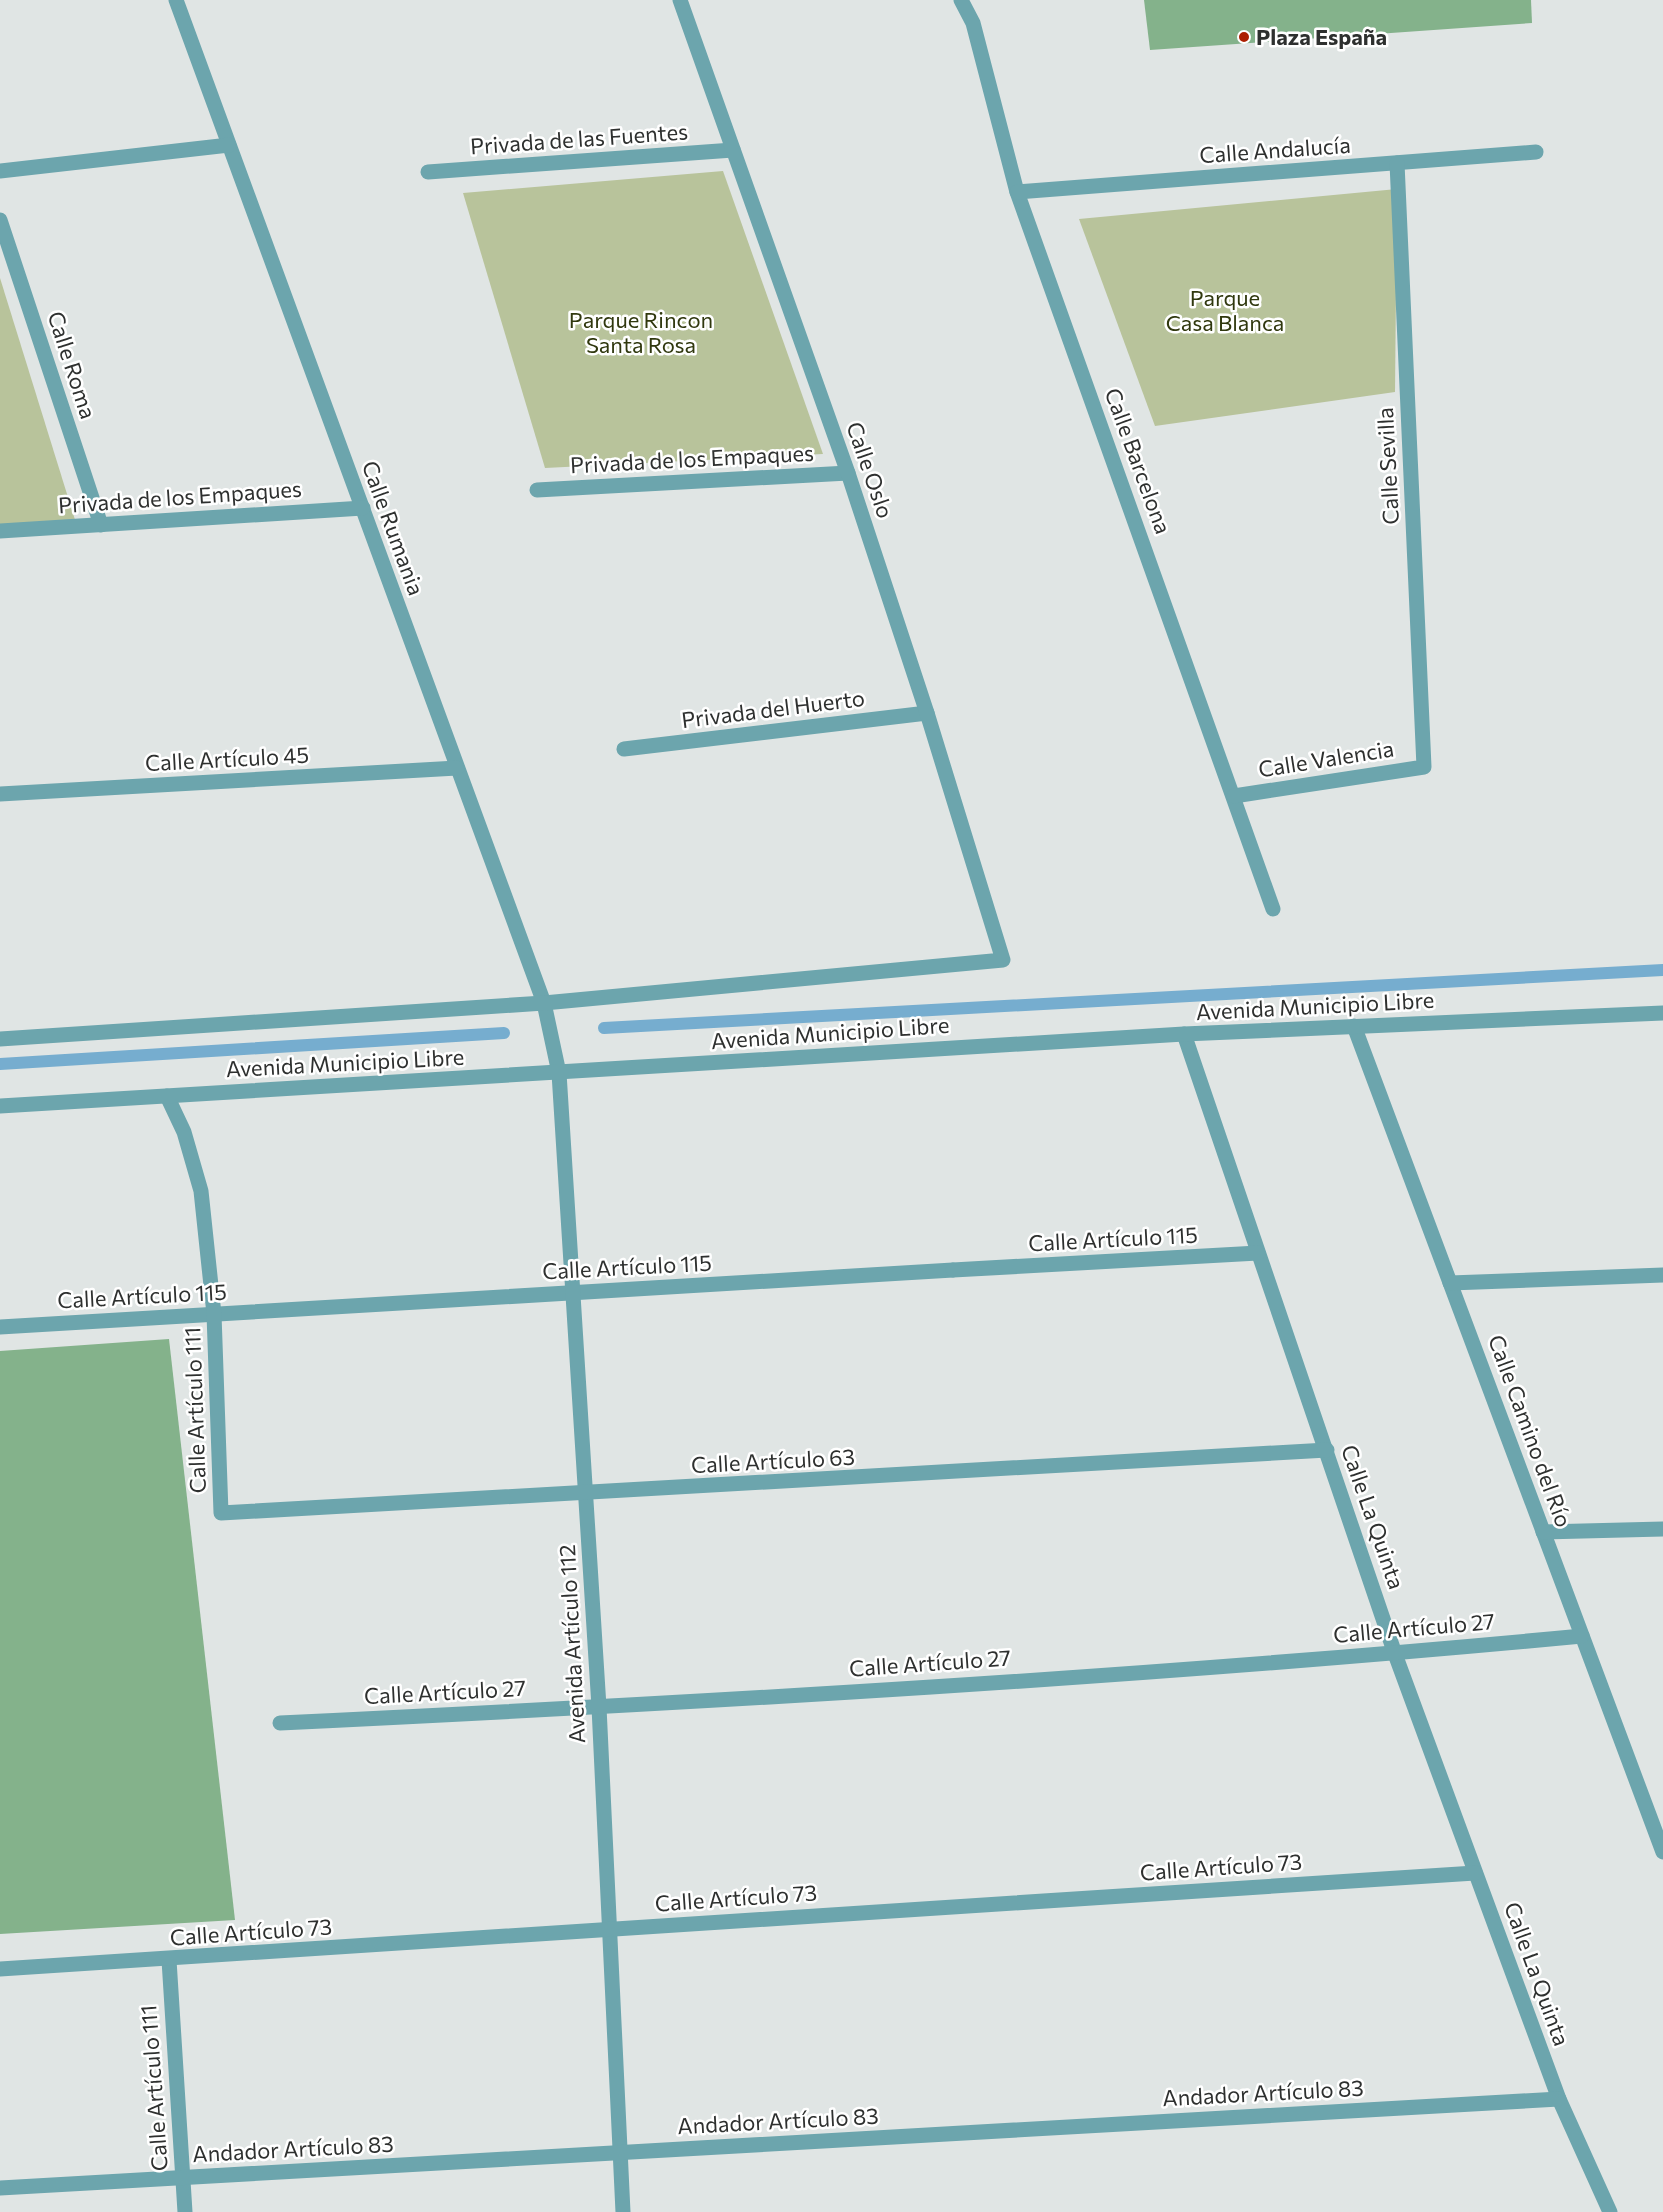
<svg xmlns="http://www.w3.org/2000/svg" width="1663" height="2212" viewBox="0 0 1663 2212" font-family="Commissioner,sans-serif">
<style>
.green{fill:#b8c39b}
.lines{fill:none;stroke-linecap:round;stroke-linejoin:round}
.stream{stroke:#76adcf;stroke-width:12}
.building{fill:#84b28b}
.lane{stroke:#6ca5ad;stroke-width:15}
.street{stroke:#6ca5ad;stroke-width:15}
.poi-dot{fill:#ac1e01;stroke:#fff;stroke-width:2}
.labels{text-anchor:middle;stroke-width:5;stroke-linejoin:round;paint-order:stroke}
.poi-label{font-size:22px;font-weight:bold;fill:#2e302f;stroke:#fff;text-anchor:start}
.street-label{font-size:22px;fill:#2e302f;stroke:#fff}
.park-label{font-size:22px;fill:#30380e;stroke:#fff}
</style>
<rect width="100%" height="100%" fill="#e0e5e4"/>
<g class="green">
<path d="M 723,171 L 823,454 L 545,468 L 463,193 Z"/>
<path d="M 1397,189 L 1395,392 L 1155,426 L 1079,219 Z"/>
<path d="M 0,278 L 76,523 L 0,527 Z"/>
</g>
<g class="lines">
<g class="stream">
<path d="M 604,1028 L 1663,970"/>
<path d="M 0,1064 L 504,1033"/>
</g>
</g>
<g class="building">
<path d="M 1144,0 L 1531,0 L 1532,23 L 1150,50 Z"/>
<path d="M 169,1339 L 235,1920 L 0,1934 L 0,1351 Z"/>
</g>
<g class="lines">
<g class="lane">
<path d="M 0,1327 L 953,1270"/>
<path d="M 169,1960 L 185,2212"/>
</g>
<g class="street">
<path d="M 176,0 L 544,1003 L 559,1073 L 599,1707 L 623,2212"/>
<path d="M 961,0 L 973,23 L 1017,192 L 1273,909"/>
<path d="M 0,171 L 229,145"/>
<path d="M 428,172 L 733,150"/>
<path d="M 1017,192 L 1536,152"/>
<path d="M 0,220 L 101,525"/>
<path d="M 537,490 L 848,473"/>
<path d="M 0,531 L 363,508"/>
<path d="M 624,749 L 927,713"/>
<path d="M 0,794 L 457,768"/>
<path d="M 1234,796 L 1424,767 L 1397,163"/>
<path d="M 1354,1026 L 1663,1852"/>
<path d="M 1184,1034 L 1395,1654 L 1559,2099 L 1610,2212"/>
<path d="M 0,1039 L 544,1003 L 1003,960 L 927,713 L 848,473 L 680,0"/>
<path d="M 167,1096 L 184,1132 L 201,1191 L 214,1314 L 221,1513 L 1327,1450"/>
<path d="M 0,1106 L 1184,1034 L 1663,1013"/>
<path d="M 953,1270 L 1258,1253"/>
<path d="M 1450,1283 L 1663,1275"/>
<path d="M 1543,1532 L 1663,1529"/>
<path d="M 280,1723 C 714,1702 1149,1677 1582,1636"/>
<path d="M 0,1969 L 1475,1873"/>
<path d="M 0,2188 L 1559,2099"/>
</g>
</g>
<circle class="poi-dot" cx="1244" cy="37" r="6"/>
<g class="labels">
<g class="poi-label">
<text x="1256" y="45">Plaza España</text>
</g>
<g class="street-label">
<text transform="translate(579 139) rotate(-4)" y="8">Privada de las Fuentes</text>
<text transform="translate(1275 150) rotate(-4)" y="8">Calle Andalucía</text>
<text transform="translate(72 365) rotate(72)" y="8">Calle Roma</text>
<text transform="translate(692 459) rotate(-3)" y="8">Privada de los Empaques</text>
<text transform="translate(1138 461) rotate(70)" y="8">Calle Barcelona</text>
<text transform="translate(1388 466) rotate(-93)" y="8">Calle Sevilla</text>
<text transform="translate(870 470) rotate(71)" y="8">Calle Oslo</text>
<text transform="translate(180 497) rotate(-4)" y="8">Privada de los Empaques</text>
<text transform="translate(393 528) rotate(70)" y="8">Calle Rumania</text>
<text transform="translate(773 709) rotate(-7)" y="8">Privada del Huerto</text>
<text transform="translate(227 759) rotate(-3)" y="8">Calle Artículo 45</text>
<text transform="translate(1326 759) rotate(-9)" y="8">Calle Valencia</text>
<text transform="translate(1315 1006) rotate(-3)" y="8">Avenida Municipio Libre</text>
<text transform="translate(830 1033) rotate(-4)" y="8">Avenida Municipio Libre</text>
<text transform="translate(345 1063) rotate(-3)" y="8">Avenida Municipio Libre</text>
<text transform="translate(1113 1239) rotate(-3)" y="8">Calle Artículo 115</text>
<text transform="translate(627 1267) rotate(-3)" y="8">Calle Artículo 115</text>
<text transform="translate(142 1296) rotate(-3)" y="8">Calle Artículo 115</text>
<text transform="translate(195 1410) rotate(-92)" y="8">Calle Artículo 111</text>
<text transform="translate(1530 1431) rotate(70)" y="8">Calle Camino del Río</text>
<text transform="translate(773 1461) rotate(-3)" y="8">Calle Artículo 63</text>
<text transform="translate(1373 1517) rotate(71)" y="8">Calle La Quinta</text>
<text transform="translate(1414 1628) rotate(-5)" y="8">Calle Artículo 27</text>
<text transform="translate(572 1644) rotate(-93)" y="8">Avenida Artículo 112</text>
<text transform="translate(930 1663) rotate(-4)" y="8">Calle Artículo 27</text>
<text transform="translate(445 1692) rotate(-3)" y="8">Calle Artículo 27</text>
<text transform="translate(1221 1867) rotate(-4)" y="8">Calle Artículo 73</text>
<text transform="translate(736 1898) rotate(-4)" y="8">Calle Artículo 73</text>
<text transform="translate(251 1932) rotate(-4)" y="8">Calle Artículo 73</text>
<text transform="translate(1537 1974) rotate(70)" y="8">Calle La Quinta</text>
<text transform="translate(154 2088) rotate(-94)" y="8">Calle Artículo 111</text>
<text transform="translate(1263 2093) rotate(-3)" y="8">Andador Artículo 83</text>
<text transform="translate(778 2121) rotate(-3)" y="8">Andador Artículo 83</text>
<text transform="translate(293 2149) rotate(-3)" y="8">Andador Artículo 83</text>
</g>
<g class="park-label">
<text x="1225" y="306">Parque<tspan x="1225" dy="25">Casa Blanca</tspan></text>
<text x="641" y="328">Parque Rincon<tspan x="641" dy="25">Santa Rosa</tspan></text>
</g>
</g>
</svg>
